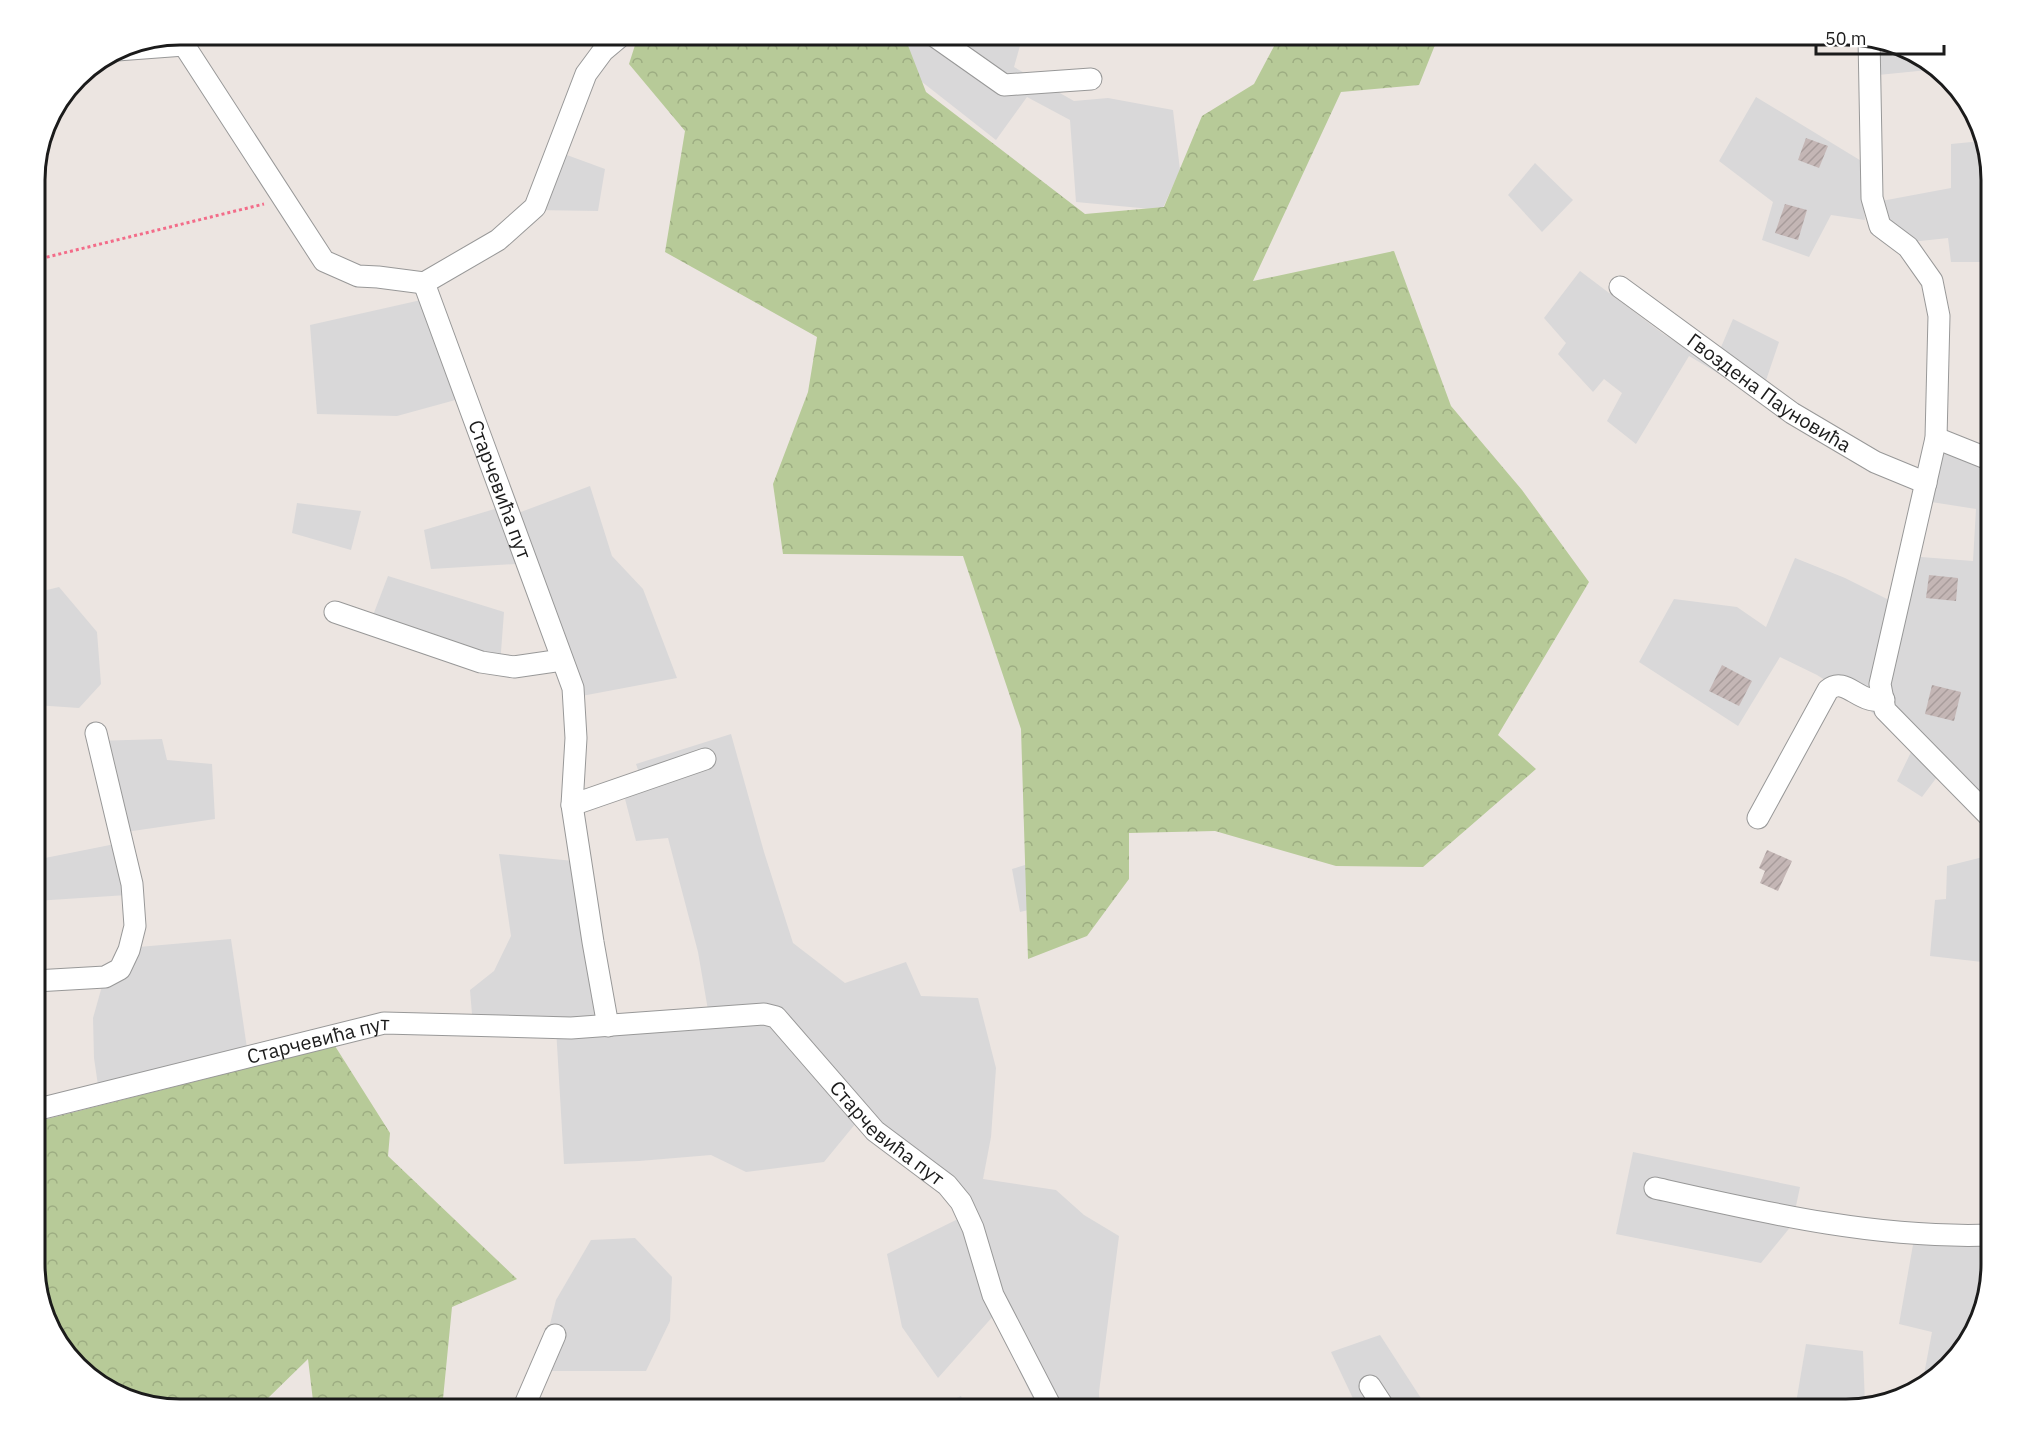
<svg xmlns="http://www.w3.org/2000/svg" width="2026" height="1444" viewBox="0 0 2026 1444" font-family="'IBM Plex Sans',sans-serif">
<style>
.residential{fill:#d9d8d9}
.forest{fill:url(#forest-crowns)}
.building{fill:url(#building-hatch)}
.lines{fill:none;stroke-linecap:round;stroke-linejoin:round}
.minor-casing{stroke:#989898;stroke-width:23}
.path{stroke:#f36c89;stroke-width:3;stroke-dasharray:3 3;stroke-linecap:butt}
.minor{stroke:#fff;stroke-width:21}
.labels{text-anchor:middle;stroke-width:4.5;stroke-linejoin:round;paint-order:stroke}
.street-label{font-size:20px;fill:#1b1b1b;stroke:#fff}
.rim{fill:none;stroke:#1b1b1b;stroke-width:3}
</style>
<defs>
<pattern id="forest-crowns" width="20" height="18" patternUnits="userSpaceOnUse" patternTransform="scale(1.5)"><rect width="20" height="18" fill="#b7ca98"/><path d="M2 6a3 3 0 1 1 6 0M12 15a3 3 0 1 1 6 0" fill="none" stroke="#9dad82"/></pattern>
<pattern id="building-hatch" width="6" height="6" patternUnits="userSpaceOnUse" patternTransform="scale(1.5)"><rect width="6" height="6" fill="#c4b6b5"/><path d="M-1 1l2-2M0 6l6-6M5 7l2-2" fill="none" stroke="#a89c9b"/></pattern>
</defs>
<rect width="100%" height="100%" fill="#ece5e1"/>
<g class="residential">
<path d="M 637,35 L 699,35 L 720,57 L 684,86 Z"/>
<path d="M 912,35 L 1023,35 L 1014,67 L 1074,101 L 1108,98 L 1173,110 L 1180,170 L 1162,210 L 1076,202 L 1070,120 L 1027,97 L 996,140 L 903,67 Z"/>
<path d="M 1862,37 L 1892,42 L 1934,64 L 1938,69 L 1868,76 Z"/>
<path d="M 1756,97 L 1863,162 L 1862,187 L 1865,220 L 1831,215 L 1809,257 L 1762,240 L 1773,202 L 1719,161 Z"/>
<path d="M 1982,141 L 1991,180 L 1991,262 L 1951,262 L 1948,238 L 1902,243 L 1876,202 L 1951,188 L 1951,144 Z"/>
<path d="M 556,151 L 605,169 L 598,211 L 534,210 Z"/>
<path d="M 1535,163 L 1573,200 L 1542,232 L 1508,195 Z"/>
<path d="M 1580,271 L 1662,333 L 1713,366 L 1733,319 L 1779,342 L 1760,398 L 1689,356 L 1636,444 L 1607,421 L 1622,393 L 1604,379 L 1593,392 L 1558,354 L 1566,343 L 1544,318 Z"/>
<path d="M 430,298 L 459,399 L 397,416 L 317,414 L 310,325 Z"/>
<path d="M 1935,448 L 1991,470 L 1991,826 L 1940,773 L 1922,797 L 1897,781 L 1912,750 L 1863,704 L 1817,675 L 1780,657 L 1738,726 L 1639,662 L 1674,599 L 1737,607 L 1766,627 L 1795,558 L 1845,578 L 1891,601 L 1908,556 L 1973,561 L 1976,509 L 1925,501 Z"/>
<path d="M 590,486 L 612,556 L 643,589 L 677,678 L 571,698 L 505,518 Z"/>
<path d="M 297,503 L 361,511 L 351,550 L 292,533 Z"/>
<path d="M 498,508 L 516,564 L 431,569 L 424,530 Z"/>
<path d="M 388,576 L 504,612 L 500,665 L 367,631 Z"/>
<path d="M 59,587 L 97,632 L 101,684 L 79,708 L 35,705 L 35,593 Z"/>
<path d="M 731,734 L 764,852 L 793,943 L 845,983 L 906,962 L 921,996 L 978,998 L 996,1068 L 991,1137 L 983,1179 L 1056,1190 L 1084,1215 L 1119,1236 L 1099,1392 L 1099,1409 L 1039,1409 L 1029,1391 L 995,1314 L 938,1378 L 902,1327 L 887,1254 L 962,1217 L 944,1188 L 856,1123 L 824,1162 L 746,1172 L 711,1155 L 639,1161 L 564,1164 L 556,1028 L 709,1016 L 698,952 L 668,838 L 636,841 L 625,799 L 644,787 L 636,764 Z"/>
<path d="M 162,739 L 167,760 L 212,764 L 215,819 L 112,834 L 94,741 Z"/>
<path d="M 115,844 L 127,895 L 35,901 L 35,860 Z"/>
<path d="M 499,854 L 574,861 L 601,1022 L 473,1026 L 470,990 L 494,971 L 511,936 Z"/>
<path d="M 1991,855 L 1991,963 L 1930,956 L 1935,900 L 1946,899 L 1947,866 Z"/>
<path d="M 1041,860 L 1057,903 L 1020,912 L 1012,869 Z"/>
<path d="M 231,939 L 249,1062 L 99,1092 L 94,1058 L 93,1018 L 102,986 L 127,948 Z"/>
<path d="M 1633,1152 L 1800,1187 L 1792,1225 L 1761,1263 L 1616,1234 Z"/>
<path d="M 635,1238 L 672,1277 L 670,1321 L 646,1371 L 538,1371 L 556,1300 L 591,1240 Z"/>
<path d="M 1991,1238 L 1991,1264 L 1984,1310 L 1962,1352 L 1922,1385 L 1932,1332 L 1899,1324 L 1914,1239 Z"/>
<path d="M 1380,1335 L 1428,1409 L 1358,1409 L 1331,1352 Z"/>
<path d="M 1806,1344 L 1863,1351 L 1865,1405 L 1846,1409 L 1795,1409 Z"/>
<path d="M 961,1396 L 966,1409 L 932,1409 Z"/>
<path d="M 1527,1402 L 1583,1409 L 1527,1409 Z"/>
</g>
<g class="forest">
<path d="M 799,35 L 904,35 L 926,92 L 1085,214 L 1164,207 L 1202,116 L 1254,84 L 1280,35 L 1439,35 L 1419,85 L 1341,92 L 1253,281 L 1394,251 L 1451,406 L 1522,490 L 1589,582 L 1498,735 L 1536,769 L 1423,867 L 1336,866 L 1215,831 L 1129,833 L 1129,879 L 1087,936 L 1028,959 L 1021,729 L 963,556 L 783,554 L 773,484 L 808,392 L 817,337 L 665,252 L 685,131 L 629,64 L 636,42 Z"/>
<path d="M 335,1046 L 390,1133 L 388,1156 L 517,1279 L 452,1307 L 442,1409 L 314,1409 L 308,1359 L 266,1400 L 250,1409 L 180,1409 L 133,1402 L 92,1380 L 54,1336 L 35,1273 L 35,1122 Z"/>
</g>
<g class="building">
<path d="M 1806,138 L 1828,146 L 1819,168 L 1798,160 Z"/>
<path d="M 1785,204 L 1807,210 L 1798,240 L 1775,233 Z"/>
<path d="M 1929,575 L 1958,578 L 1956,601 L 1926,598 Z"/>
<path d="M 1722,665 L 1752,681 L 1739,706 L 1709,691 Z"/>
<path d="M 1932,685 L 1961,692 L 1954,721 L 1925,714 Z"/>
<path d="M 1767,850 L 1792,861 L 1778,891 L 1760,883 L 1765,871 L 1759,868 Z"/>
</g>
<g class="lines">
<defs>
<g id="minor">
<path d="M 933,35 L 1004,85 L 1091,79"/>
<path d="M 1869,38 L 1872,198 L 1880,226 L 1908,247 L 1932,281 L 1939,316 L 1936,438 L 1880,684 L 1885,710 L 1991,818"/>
<path d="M 184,45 L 324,261 L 358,276 L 378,277 L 424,283"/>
<path d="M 117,50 L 184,45"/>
<path id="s1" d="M 424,283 L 573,688 L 576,738 L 572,805 L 593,942 L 608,1026"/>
<path d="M 424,283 L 498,240 L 535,207 L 586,74 L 603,51 L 622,35"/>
<path id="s2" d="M 1620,287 L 1792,413 L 1875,462 L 1926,483"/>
<path d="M 1936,438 L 1991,460"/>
<path d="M 335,612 L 481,662 L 514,667 L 562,660"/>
<path d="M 572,805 L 705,759"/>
<path d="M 1758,818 L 1828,690 C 1842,678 1854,695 1869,699 C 1873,701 1879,700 1884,700"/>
<path d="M 35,981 L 105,977 L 120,969 L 129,950 L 135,926 L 132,884 L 96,733"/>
<path id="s3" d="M 35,1110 L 384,1023 L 571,1028 L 764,1014 L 776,1017 L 875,1131 L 947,1185 L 961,1202 L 973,1228 L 993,1295 L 1052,1409"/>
<path d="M 1655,1188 C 1766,1213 1877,1239 1991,1235"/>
<path d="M 1370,1386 L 1385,1409"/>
<path d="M 523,1409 L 555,1335"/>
</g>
</defs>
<use href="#minor" class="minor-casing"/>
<path class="path" d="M 35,260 L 264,204"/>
<use href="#minor" class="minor"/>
</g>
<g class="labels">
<g class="street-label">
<text dy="7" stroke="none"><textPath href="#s2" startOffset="183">Гвоздена Пауновића</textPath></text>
<text dy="7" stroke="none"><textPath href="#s1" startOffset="220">Старчевића пут</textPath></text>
<text dy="7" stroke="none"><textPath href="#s3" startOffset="292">Старчевића пут</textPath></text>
<text dy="7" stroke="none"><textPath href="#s3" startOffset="914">Старчевића пут</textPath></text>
</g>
</g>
<path d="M0 0H2026V1444H0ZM180 45H1846A135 135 0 0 1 1981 180V1264A135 135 0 0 1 1846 1399H180A135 135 0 0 1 45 1264V180A135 135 0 0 1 180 45Z" fill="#fff" fill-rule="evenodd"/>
<path class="rim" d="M180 45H1846A135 135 0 0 1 1981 180V1264A135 135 0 0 1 1846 1399H180A135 135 0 0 1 45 1264V180A135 135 0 0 1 180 45Z"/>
<path d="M1816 45v9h128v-9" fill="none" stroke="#1b1b1b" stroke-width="3"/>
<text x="1825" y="45" font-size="18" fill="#1b1b1b" stroke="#ffffff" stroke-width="4.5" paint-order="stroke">50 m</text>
</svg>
